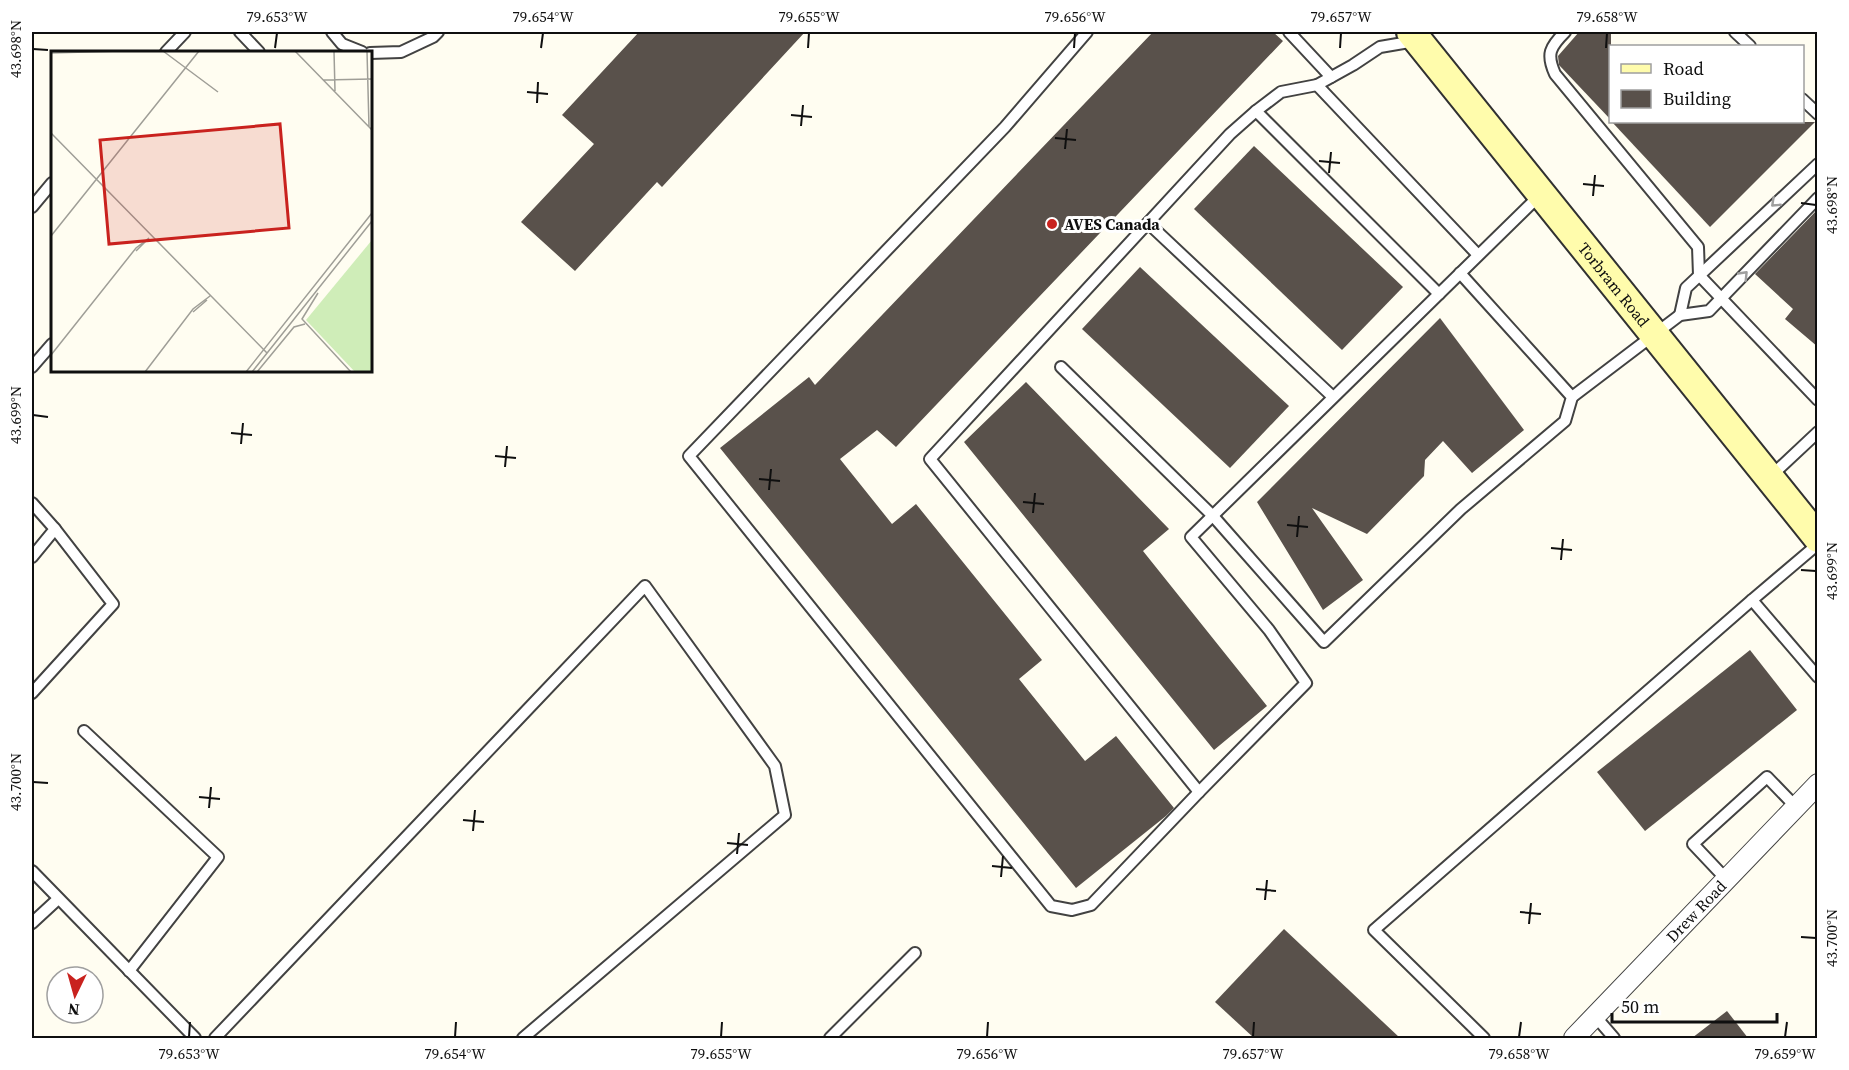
<svg xmlns="http://www.w3.org/2000/svg" width="1849" height="1070" viewBox="0 0 1849 1070" font-family="'Source Serif 4',serif">
<style>
.building{fill:#59514b}
.lines{fill:none;stroke-linecap:round;stroke-linejoin:round}
.lane-casing{stroke:#424242;stroke-width:14}
.street-casing{stroke:#424242;stroke-width:22}
.secondary-casing{stroke:#313131;stroke-width:32}
.lane{stroke:#fff;stroke-width:10}
.street{stroke:#fff;stroke-width:20}
.secondary{stroke:#fffcac;stroke-width:28}
.oneway{stroke:#9f9f9f}
.ticks{fill:none;stroke:#0f0f0f;stroke-width:2}
.poi-dot{fill:#c9221e;stroke:#fff;stroke-width:2}
.labels{text-anchor:middle;stroke-width:6;stroke-linejoin:round;paint-order:stroke}
.poi-label{font-size:16px;font-weight:bold;fill:#0f0f0f;stroke:#fff;text-anchor:start}
.street-label{font-size:16px;fill:#0f0f0f;stroke:#fff}
.inset-road{fill:none;stroke:#9f9e97;stroke-width:1.5}
.view{fill:#c9221e;fill-opacity:0.15;stroke:#c9221e;stroke-width:3}
.inset-edge{fill:none;stroke:#0f0f0f;stroke-width:3}
.neatline{fill:none;stroke:#0f0f0f;stroke-width:2}
.ticks-label{font-size:15px;text-anchor:middle;fill:#0f0f0f}
</style>
<rect width="100%" height="100%" fill="#fffdf1"/>
<g class="building">
<path d="M 639,32 L 805,32 L 662,187 L 657,182 L 575,271 L 521,222 L 594,144 L 562,115 Z"/>
<path d="M 1153,32 L 1273,32 L 1283,41 L 896,447 L 877,430 L 840,459 L 892,524 L 916,504 L 1042,660 L 1019,679 L 1085,761 L 1116,736 L 1174,808 L 1166,816 L 1076,888 L 720,448 L 809,377 L 815,385 Z"/>
<path d="M 1579,32 L 1611,32 L 1611,120 L 1559,65 L 1558,56 Z"/>
<path d="M 1612,122 L 1815,122 L 1710,227 Z"/>
<path d="M 1254,146 L 1403,287 L 1342,350 L 1194,209 Z"/>
<path d="M 1818,209 L 1818,347 L 1785,319 L 1793,309 L 1755,274 Z"/>
<path d="M 1140,267 L 1289,406 L 1230,468 L 1082,329 Z"/>
<path d="M 1440,318 L 1524,430 L 1472,473 L 1443,441 L 1425,460 L 1424,476 L 1367,534 L 1312,508 L 1363,580 L 1323,610 L 1257,502 Z"/>
<path d="M 1026,382 L 1169,529 L 1143,551 L 1267,706 L 1214,750 L 964,442 Z"/>
<path d="M 1750,650 L 1797,710 L 1645,831 L 1597,772 Z"/>
<path d="M 1284,929 L 1400,1038 L 1254,1038 L 1215,1002 Z"/>
<path d="M 1727,1011 L 1748,1038 L 1692,1038 Z"/>
</g>
<g class="lines">
<defs>
<g id="lane">
<path d="M 240,32 L 259,52"/>
<path d="M 332,32 L 342,44 L 362,52"/>
<path d="M 1087,32 L 1005,127 L 689,456 L 1051,906 L 1072,910 L 1091,905 L 1199,792 L 1306,683 L 1269,630 L 1191,537 L 1541,194"/>
<path d="M 1289,32 L 1331,77"/>
<path d="M 1565,32 C 1550,47 1546,54 1555,74 L 1698,247 L 1699,275 L 1818,400"/>
<path d="M 1735,32 L 1750,46"/>
<path d="M 1415,41 L 1380,47 L 1353,65 L 1317,85 L 1478,255"/>
<path d="M 166,52 L 185,32"/>
<path d="M 370,53 L 401,52 L 433,37 L 438,32"/>
<path d="M 1802,99 L 1818,114"/>
<path d="M 1256,111 L 1439,294"/>
<path d="M 32,207 L 52,183"/>
<path d="M 1148,223 L 1333,397"/>
<path d="M 1680,315 L 1686,288 L 1818,164"/>
<path d="M 32,367 L 52,344"/>
<path d="M 1061,367 L 1213,516 L 1324,642 L 1461,509 L 1565,421 L 1572,397 L 1460,273"/>
<path d="M 1572,397 L 1680,315 L 1709,311 L 1818,198"/>
<path d="M 1770,477 L 1818,432"/>
<path d="M 32,503 L 55,529 L 32,557"/>
<path d="M 1818,544 L 1752,600 L 1818,677"/>
<path d="M 32,693 L 113,604 L 55,529"/>
<path d="M 84,731 L 218,857 L 129,971"/>
<path d="M 1199,792 L 930,459 L 1230,134 L 1256,111 L 1281,92 L 1317,85"/>
<path d="M 32,871 L 195,1038"/>
<path d="M 1726,879 L 1693,844 L 1767,777 L 1796,807"/>
<path d="M 32,923 L 58,899"/>
<path d="M 1595,1016 L 1614,1038"/>
<path d="M 215,1038 L 645,586 L 775,766 L 785,815 L 523,1038"/>
<path d="M 830,1038 L 915,953"/>
<path d="M 1484,1038 L 1374,930 L 1752,600"/>
</g>
<g id="street">
<path id="s1" d="M 1574,1038 L 1818,784"/>
</g>
<g id="secondary">
<path id="s2" d="M 1411,32 L 1818,538"/>
</g>
</defs>
<use href="#lane" class="lane-casing"/>
<use href="#street" class="street-casing"/>
<use href="#secondary" class="secondary-casing"/>
<use href="#lane" class="lane"/>
<use href="#street" class="street"/>
<use href="#secondary" class="secondary"/>
</g>
<defs><path id="oneway-chevron" d="M-2-3.5L2.5 0L-2 3.5" fill="none" stroke-width="1.6" stroke-linecap="round" stroke-linejoin="round" transform="scale(1.5)"/></defs>
<g class="oneway">
<use href="#oneway-chevron" transform="translate(1775 203) rotate(137)"/>
<use href="#oneway-chevron" transform="translate(1744 275) rotate(-46)"/>
</g>
<path class="ticks" d="M 275,48 L 277,33M 541,48 L 543,33M 808,48 L 809,33M 1074,48 L 1075,33M 1340,48 L 1341,33M 1606,48 L 1607,33M 33,49 L 48,50M 527,92 L 548,94M 537,103 L 538,82M 791,115 L 812,117M 801,126 L 803,105M 1055,138 L 1076,140M 1065,149 L 1067,129M 1319,161 L 1340,163M 1329,173 L 1331,152M 1583,184 L 1604,186M 1593,196 L 1595,175M 1801,203 L 1816,205M 33,415 L 48,417M 231,433 L 252,435M 241,444 L 243,423M 495,456 L 516,458M 505,467 L 507,446M 759,479 L 780,481M 769,490 L 771,469M 1023,502 L 1044,504M 1033,513 L 1035,493M 1287,525 L 1308,527M 1297,537 L 1299,516M 1551,548 L 1572,550M 1561,560 L 1563,539M 1801,570 L 1816,571M 33,782 L 48,783M 199,797 L 220,799M 209,808 L 211,787M 463,820 L 484,822M 473,831 L 475,810M 727,843 L 748,845M 737,854 L 739,833M 992,866 L 1012,868M 1001,877 L 1003,856M 1256,889 L 1276,891M 1265,900 L 1267,880M 1520,912 L 1541,914M 1529,924 L 1531,903M 1801,937 L 1816,938M 189,1037 L 190,1022M 455,1037 L 456,1022M 721,1037 L 722,1022M 987,1037 L 988,1022M 1253,1037 L 1254,1022M 1519,1037 L 1521,1022M 1785,1037 L 1787,1022"/>
<circle class="poi-dot" cx="1052" cy="224" r="6"/>
<g class="labels">
<g class="poi-label">
<text x="1064" y="230">AVES Canada</text>
</g>
<g class="street-label">
<text dy="6" stroke="none"><textPath href="#s2" startOffset="324">Torbram Road</textPath></text>
<text dy="6" stroke="none"><textPath href="#s1" startOffset="176">Drew Road</textPath></text>
</g>
</g>
<g transform="translate(51 51)">
<rect width="321" height="321" fill="#fffdf1"/>
<path d="M 321,189 L 321,321 L 304,321 L 255,269 Z" fill="#cfedb8"/>
<path class="inset-road" d="M 112,0 L 167,41M 244,0 L 321,79M 283,0 L 284,40M 316,0 L 318,76M 0,2 L 71,0M 272,29 L 321,28M 0,82 L 216,302M 0,185 L 148,0M 85,200 L 98,187M 267,242 L 251,268 L 300,321M 142,261 L 156,249M 0,304 L 85,197 L 98,187M 94,321 L 142,258 L 159,245M 195,321 L 321,162M 201,321 L 321,170M 206,321 L 243,276 L 254,273"/>
<path class="view" d="M 229,73 L 238,177 L 58,193 L 49,89 Z"/>
<rect width="321" height="321" class="inset-edge"/>
</g>
<rect width="1849" height="1070" fill="none" stroke="#ffffff" stroke-width="66"/>
<rect x="1609" y="45" width="195" height="78" fill="#ffffff" stroke="#9f9f9f" stroke-width="1.5"/>
<rect x="1621" y="64" width="30" height="9" fill="#fffcac" stroke="#9f9f9f" stroke-width="1.5"/>
<text x="1663" y="75" font-size="18" fill="#0f0f0f">Road</text>
<rect x="1621" y="90" width="30" height="18" fill="#59514b" stroke="#9f9f9f" stroke-width="1.5"/>
<text x="1663" y="105" font-size="18" fill="#0f0f0f">Building</text>
<g transform="translate(75 995) rotate(185)"><circle r="28" fill="#ffffff" stroke="#9f9f9f" stroke-width="1.5"/>
<path d="M0-4.5L10 22L0 15L-10 22Z" fill="#c9221e"/>
<text y="-9" font-size="16" font-weight="bold" text-anchor="middle" fill="#0f0f0f">N</text>
</g>
<path d="M1612 1013v9h165v-9" fill="none" stroke="#0f0f0f" stroke-width="3"/>
<text x="1621" y="1013" font-size="18" fill="#0f0f0f" stroke="#ffffff" stroke-width="4.5" paint-order="stroke">50 m</text>
<rect x="33" y="33" width="1783" height="1004" class="neatline"/>
<g class="ticks-label">
<text x="277" y="22">79.653°W</text>
<text x="543" y="22">79.654°W</text>
<text x="809" y="22">79.655°W</text>
<text x="1075" y="22">79.656°W</text>
<text x="1341" y="22">79.657°W</text>
<text x="1607" y="22">79.658°W</text>
<text transform="translate(16 49) rotate(-90)" y="5">43.698°N</text>
<text transform="translate(1832 205) rotate(-90)" y="5">43.698°N</text>
<text transform="translate(16 415) rotate(-90)" y="5">43.699°N</text>
<text transform="translate(1832 571) rotate(-90)" y="5">43.699°N</text>
<text transform="translate(16 782) rotate(-90)" y="5">43.700°N</text>
<text transform="translate(1832 938) rotate(-90)" y="5">43.700°N</text>
<text x="189" y="1059">79.653°W</text>
<text x="455" y="1059">79.654°W</text>
<text x="721" y="1059">79.655°W</text>
<text x="987" y="1059">79.656°W</text>
<text x="1253" y="1059">79.657°W</text>
<text x="1519" y="1059">79.658°W</text>
<text x="1785" y="1059">79.659°W</text>
</g>
</svg>
